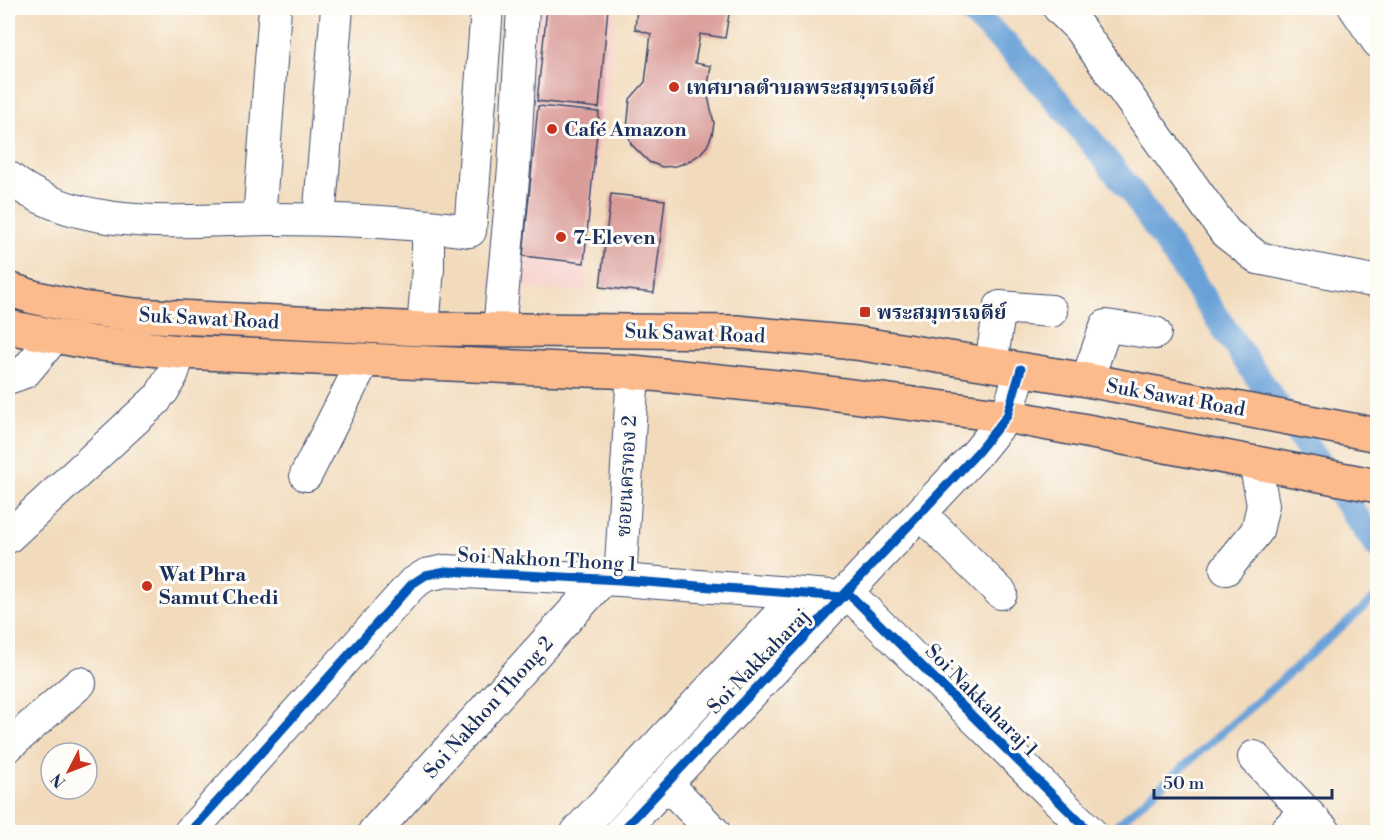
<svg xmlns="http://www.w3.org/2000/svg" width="1385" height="840" viewBox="0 0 1385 840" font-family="'Libre Bodoni','Noto Serif Thai',serif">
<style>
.built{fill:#f7d0cb}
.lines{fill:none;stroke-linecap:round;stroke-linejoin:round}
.stream{stroke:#6aa2d8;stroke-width:8}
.canal{stroke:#6aa2d8;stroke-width:26}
.building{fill:#da9c99}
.minor-casing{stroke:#3b496c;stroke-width:34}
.major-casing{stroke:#3b496c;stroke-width:36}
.minor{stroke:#fff;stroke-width:32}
.major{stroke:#fbbb8c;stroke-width:33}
.cycleway-casing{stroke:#fdfcf7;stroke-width:13}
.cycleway{stroke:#0057b8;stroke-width:9}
.poi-dot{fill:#c8321e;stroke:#fdfcf7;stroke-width:2}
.labels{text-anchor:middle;stroke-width:6;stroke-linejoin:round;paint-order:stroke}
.poi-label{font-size:20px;font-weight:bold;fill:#1b2f5e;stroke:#fdfcf7;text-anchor:start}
.street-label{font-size:20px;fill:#1b2f5e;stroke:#fdfcf7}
</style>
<rect width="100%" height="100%" fill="#fdfcf7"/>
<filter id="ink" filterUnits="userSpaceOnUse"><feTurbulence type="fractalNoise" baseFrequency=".0167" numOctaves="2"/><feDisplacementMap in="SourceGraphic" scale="12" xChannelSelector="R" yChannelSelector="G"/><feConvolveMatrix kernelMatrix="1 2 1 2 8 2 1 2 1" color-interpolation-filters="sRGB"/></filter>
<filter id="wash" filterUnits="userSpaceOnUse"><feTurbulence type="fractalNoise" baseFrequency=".008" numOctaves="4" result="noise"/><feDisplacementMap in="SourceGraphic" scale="24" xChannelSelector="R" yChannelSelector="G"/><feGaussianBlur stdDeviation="1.35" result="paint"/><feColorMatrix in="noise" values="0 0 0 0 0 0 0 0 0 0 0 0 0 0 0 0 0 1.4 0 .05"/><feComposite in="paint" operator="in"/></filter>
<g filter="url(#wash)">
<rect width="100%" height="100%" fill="#f2dbbc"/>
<path class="built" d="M 507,8 L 617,8 L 585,292 L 489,288 Z"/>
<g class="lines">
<path class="stream" d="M 1109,832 L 1378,595"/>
<path class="canal" d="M 967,8 L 1012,50 L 1069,114 L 1134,195 L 1249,365 L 1378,547"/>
</g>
<g id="blocks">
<g class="building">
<path d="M 547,8 L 608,8 L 599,108 L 537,101 Z"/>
<path d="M 637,8 L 730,8 L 725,38 L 700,34 L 695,63 L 711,66 L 707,92 L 714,123 L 712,135 L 707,146 L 700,154 L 688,162 L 676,166 L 662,167 L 649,162 L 631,144 L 627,129 L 630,99 L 645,82 L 651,34 L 635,29 Z"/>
<path d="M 538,106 L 599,112 L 584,263 L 523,256 Z"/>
<path d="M 611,194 L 665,200 L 654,293 L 600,287 Z"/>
</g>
</g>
</g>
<g filter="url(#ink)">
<use href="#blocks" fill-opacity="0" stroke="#3b496c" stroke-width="1.5"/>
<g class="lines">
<defs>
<g id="minor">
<path d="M 1059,8 L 1079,28 L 1226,233 L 1258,258 L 1378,282"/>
<path d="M 1355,8 L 1378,42"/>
<path d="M 8,177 C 79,234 182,220 268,219 C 321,219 375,220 428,226 L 428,268 L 423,329"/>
<path d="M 259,219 L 275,8"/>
<path d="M 319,219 L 337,8"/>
<path d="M 428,226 L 470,231 L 487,8"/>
<path d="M 499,330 L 514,168 L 523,8"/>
<path d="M 991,364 L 1000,307 L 1051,311"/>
<path d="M 8,378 L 25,372 L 55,336"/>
<path d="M 1087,380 L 1106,326 L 1155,333"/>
<path d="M 163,391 L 172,375 L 180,352"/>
<path d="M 306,475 L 364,360"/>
<path d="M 921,514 L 1001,593"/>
<path d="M 8,537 L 156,400"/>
<path d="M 1226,569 L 1257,531 L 1263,505 L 1255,462"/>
<path d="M 620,580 L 633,372"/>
<path d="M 848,593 L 1090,832"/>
<path d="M 8,746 L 80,683"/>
<path d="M 1254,757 L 1325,832"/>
<path d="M 667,784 L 714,832"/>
<path d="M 190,832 L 412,584 L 426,575 L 446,571 L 620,580 L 844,597"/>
<path d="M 374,832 L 602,580"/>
<path d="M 577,832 L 799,594"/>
<path d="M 621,832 L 977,453 L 1007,416 L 1021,369"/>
<path d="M 1285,832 L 1305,811"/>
</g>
<g id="major">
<path d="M 8,289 L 33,297 L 82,308 L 136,315 L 423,329 L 736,332 L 856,343 L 1087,380 L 1378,435"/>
<path d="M 8,327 L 92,343 L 180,352 L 633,372 L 806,390 L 1007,416 L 1378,486"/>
</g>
</defs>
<use href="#minor" class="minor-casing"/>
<use href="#major" class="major-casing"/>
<use href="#minor" class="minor"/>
<use href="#major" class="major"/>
<defs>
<g id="cycleway">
<path d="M 848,593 L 1090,832"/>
<path d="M 190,832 L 412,584 L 426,575 L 446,571 L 620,580 L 844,597"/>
<path d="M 621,832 L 977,453 L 1007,416 L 1021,369"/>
</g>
</defs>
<use href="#cycleway" class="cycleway-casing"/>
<use href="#cycleway" class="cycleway"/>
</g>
</g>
<g class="poi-dot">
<circle cx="674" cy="87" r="6"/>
<circle cx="552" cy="129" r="6"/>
<circle cx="561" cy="237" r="6"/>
<rect x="859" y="306" width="12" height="12" rx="3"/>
<circle cx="147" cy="586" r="6"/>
</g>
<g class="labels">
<g class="poi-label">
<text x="686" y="94">เทศบาลตำบลพระสมุทรเจดีย์</text>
<text x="564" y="136">Café Amazon</text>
<text x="573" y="244">7-Eleven</text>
<text x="877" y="319">พระสมุทรเจดีย์</text>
<text x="159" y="581">Wat Phra<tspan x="159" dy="23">Samut Chedi</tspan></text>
</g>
<g class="street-label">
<text transform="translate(209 318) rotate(3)" y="7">Suk Sawat Road</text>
<text transform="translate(695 333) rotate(2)" y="7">Suk Sawat Road</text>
<text transform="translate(1176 397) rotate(10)" y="7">Suk Sawat Road</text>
<text transform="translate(626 476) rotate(-87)" y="7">ซอยนครทอง 2</text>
<text transform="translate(547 559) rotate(3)" y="7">Soi Nakhon Thong 1</text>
<text transform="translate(758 661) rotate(-46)" y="7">Soi Nakkaharaj</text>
<text transform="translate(982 700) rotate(45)" y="7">Soi Nakkaharaj 1</text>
<text transform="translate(488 707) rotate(-48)" y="7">Soi Nakhon Thong 2</text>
</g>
</g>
<rect width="1385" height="840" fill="none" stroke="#fdfcf7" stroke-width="30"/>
<g transform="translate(69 771) rotate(228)"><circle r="28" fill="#fdfcf7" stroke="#a3aaba" stroke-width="1.5"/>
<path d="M0-4.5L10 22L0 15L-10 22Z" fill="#c8321e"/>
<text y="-9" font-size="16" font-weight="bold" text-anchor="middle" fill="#1b2f5e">N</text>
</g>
<path d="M1154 789v9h178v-9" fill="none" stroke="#1b2f5e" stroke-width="3"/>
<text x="1163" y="789" font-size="18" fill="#1b2f5e" stroke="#fdfcf7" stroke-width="4.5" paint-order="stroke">50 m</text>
</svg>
